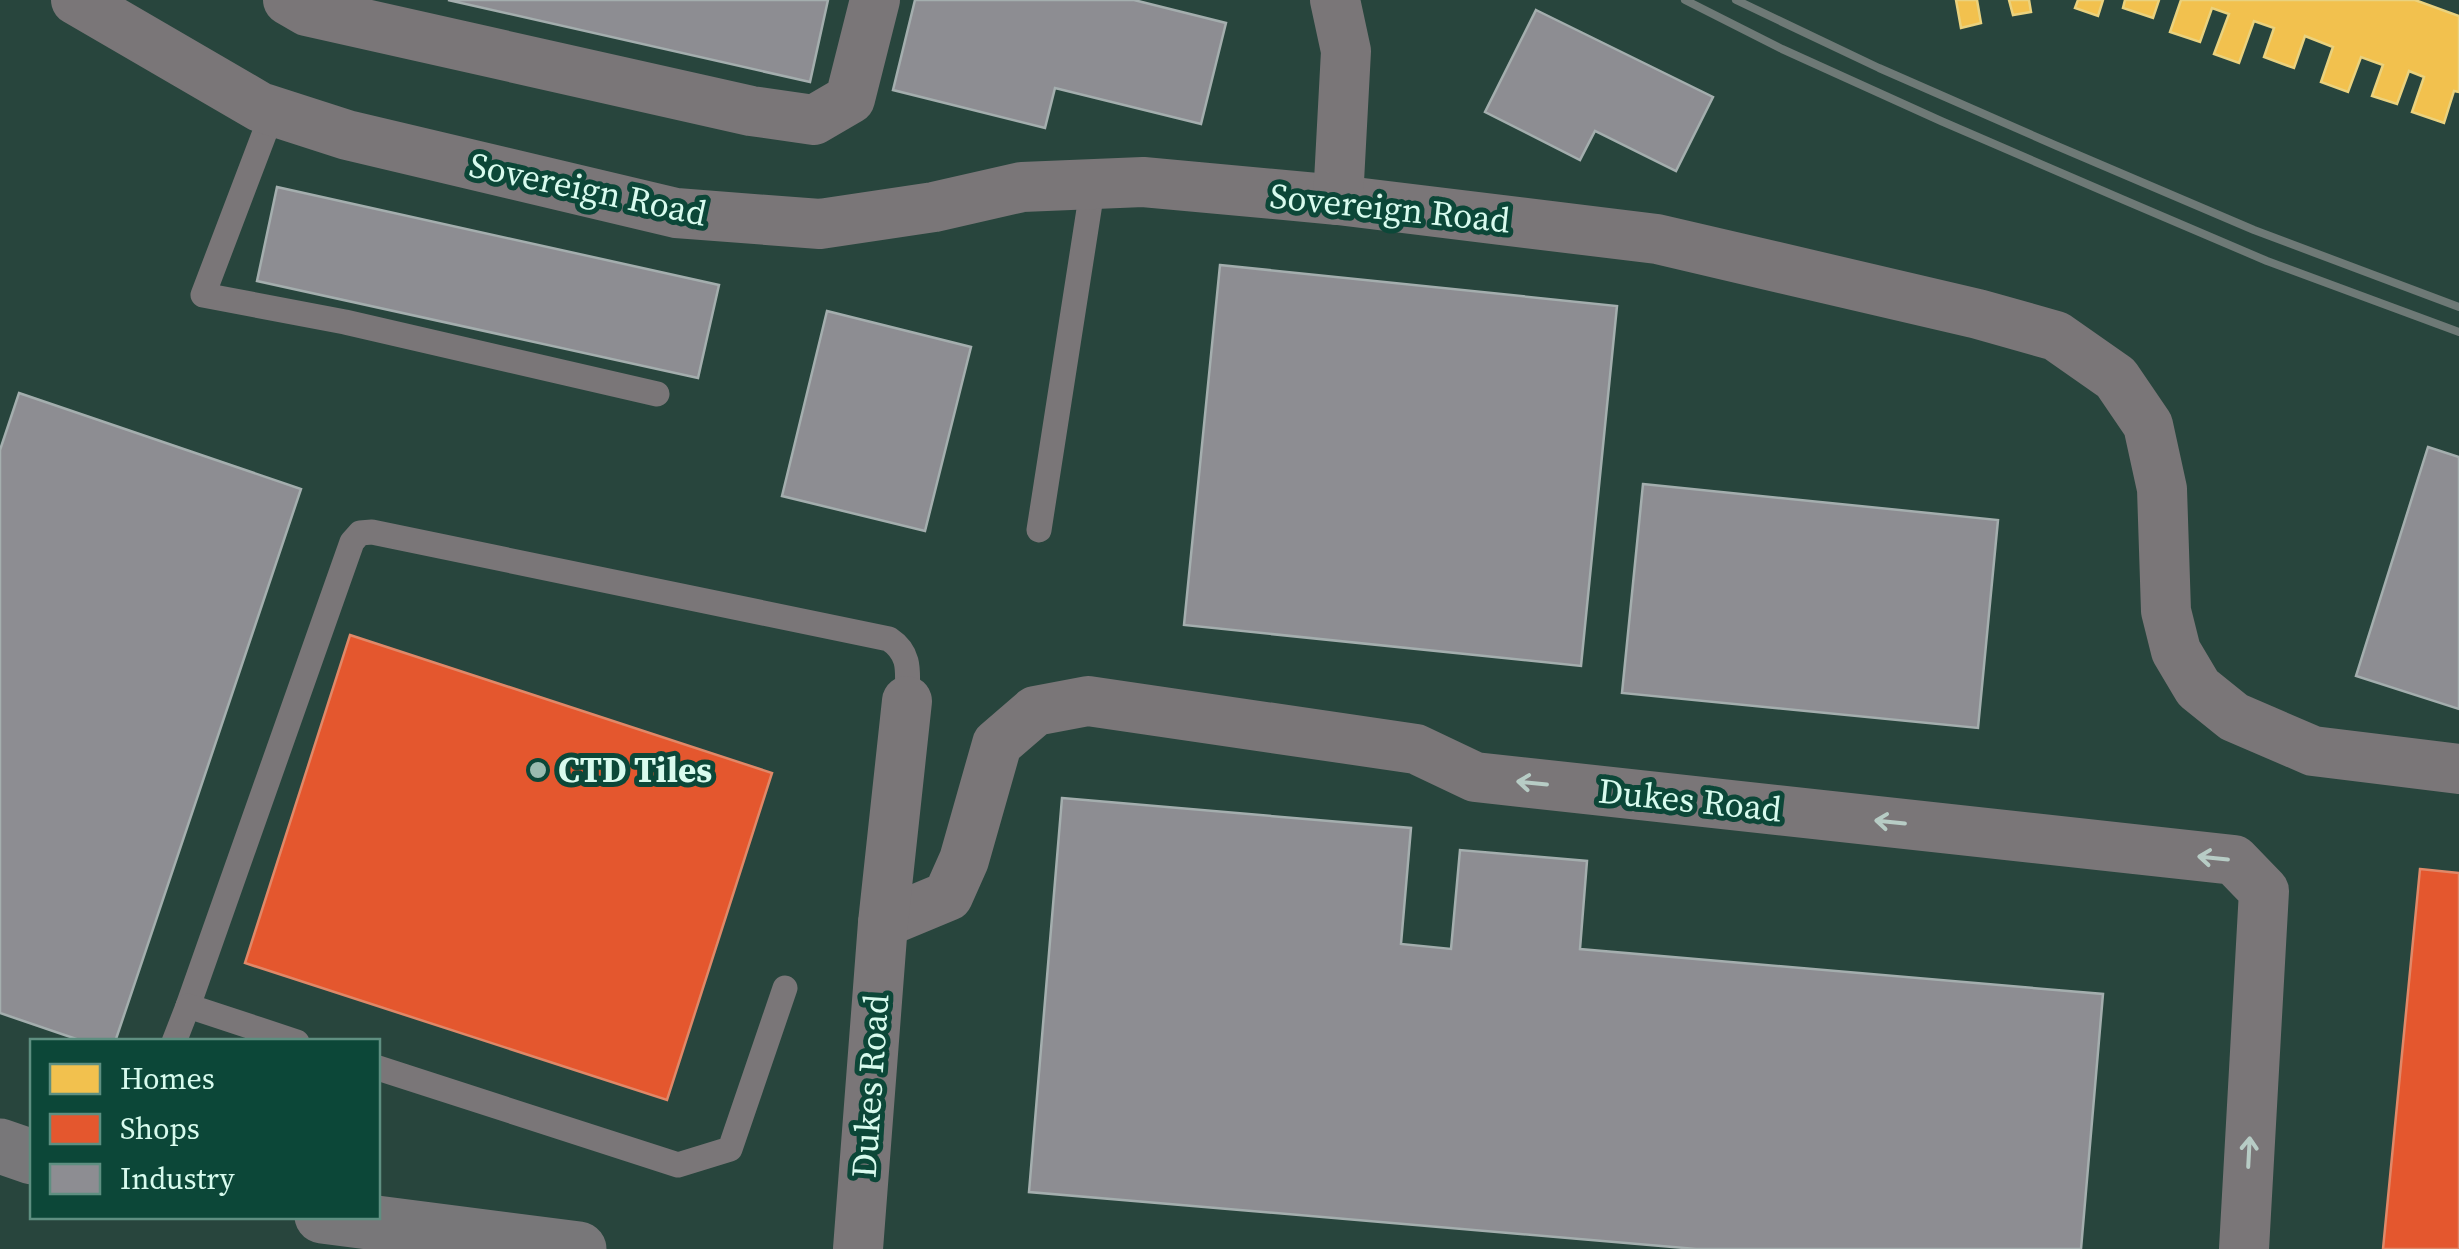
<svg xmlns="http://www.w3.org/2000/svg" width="2459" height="1249" viewBox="0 0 2459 1249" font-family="'Source Serif 4',serif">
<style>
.homes{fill:#f2c14e;stroke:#ead27e;stroke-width:2.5}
.shops{fill:#e4572e;stroke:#e08868;stroke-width:2.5}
.industry{fill:#8d8d92;stroke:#a4aeae;stroke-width:2.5}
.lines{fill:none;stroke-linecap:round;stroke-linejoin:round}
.lane{stroke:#7a7678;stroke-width:25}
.street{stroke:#7a7678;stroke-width:50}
.secondary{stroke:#787779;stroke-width:55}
.rail{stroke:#6e7976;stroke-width:8}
.oneway{stroke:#b7ccc5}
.poi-dot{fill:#9abbb0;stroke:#0c4738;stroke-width:4}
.labels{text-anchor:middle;stroke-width:10;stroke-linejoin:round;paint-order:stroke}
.street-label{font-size:35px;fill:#d8fbee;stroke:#0c4738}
.poi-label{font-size:35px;font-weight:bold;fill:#d8fbee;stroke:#0c4738;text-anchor:start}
</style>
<rect width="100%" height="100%" fill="#28453d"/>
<g class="homes">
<path d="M 1956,0 L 1977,0 L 1981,23 L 1961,28 Z"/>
<path d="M 2009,0 L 2029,0 L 2031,12 L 2013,15 Z"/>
<path d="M 2078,0 L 2103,0 L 2098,16 L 2075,8 Z"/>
<path d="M 2125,0 L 2159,0 L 2153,18 L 2123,8 Z"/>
<path d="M 2181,0 L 2415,0 L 2459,16 L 2459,92 L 2454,91 L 2444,123 L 2412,112 L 2424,77 L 2409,71 L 2397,104 L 2372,96 L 2383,65 L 2361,57 L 2348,92 L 2321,82 L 2333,47 L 2305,36 L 2294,68 L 2264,57 L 2274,28 L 2254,21 L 2239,63 L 2214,54 L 2229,14 L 2212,8 L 2200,42 L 2170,32 Z"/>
</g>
<g class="shops">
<path d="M 350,635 L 772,773 L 667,1100 L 245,963 Z"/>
<path d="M 2420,869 L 2459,873 L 2459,1249 L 2383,1249 Z"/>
</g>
<g class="industry">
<path d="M 448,0 L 828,0 L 810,82 Z"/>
<path d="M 915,0 L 1134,0 L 1226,23 L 1201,124 L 1055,88 L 1045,128 L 893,90 Z"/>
<path d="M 1536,10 L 1713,97 L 1676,171 L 1595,131 L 1580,160 L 1485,112 Z"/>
<path d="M 277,187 L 719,285 L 698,378 L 257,281 Z"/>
<path d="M 1220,265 L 1617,306 L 1581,666 L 1184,625 Z"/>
<path d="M 827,311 L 971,347 L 925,531 L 782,496 Z"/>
<path d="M 19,393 L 301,489 L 115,1042 L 85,1042 L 0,1013 L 0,450 Z"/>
<path d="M 2428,447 L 2459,457 L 2459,709 L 2356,676 Z"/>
<path d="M 1643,484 L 1998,520 L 1978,728 L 1622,693 Z"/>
<path d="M 1062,798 L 1411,828 L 1401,944 L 1451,949 L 1460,850 L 1587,861 L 1580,949 L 2103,994 L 2081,1249 L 1696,1249 L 1029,1192 Z"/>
</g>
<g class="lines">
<g class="lane">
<path d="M 273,111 L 203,295 L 345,322 L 657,394"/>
<path d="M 1039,530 L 1093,184"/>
<path d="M 188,1006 L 352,542 L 360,533 L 372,532 L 889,639 C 913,655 907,675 907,701"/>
<path d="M 174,1042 L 188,1006 L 297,1042"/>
<path d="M 378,1068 L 678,1165 L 730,1149 L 785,988"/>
</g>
<g class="street">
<path d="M 76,0 L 260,107 L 347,135 L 676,213 L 820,224 L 934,207 L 1022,187 L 1143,182 L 1338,200 L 1657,239 L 1978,314 L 2056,336 L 2116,378 L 2148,425 L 2162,489 L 2166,611 L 2176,651 L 2198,688 L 2234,717 L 2313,751 L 2459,769"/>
<path d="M 288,0 L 307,11 L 751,111 L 814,120 L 850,99 L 875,0"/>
<path d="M 1335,0 L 1346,51 L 1338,200"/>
<path d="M 883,923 L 948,896 L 964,860 L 997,744 L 1035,711 L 1088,701 L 1416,749 L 1475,777 L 2234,860 L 2264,891 L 2244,1249"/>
<path d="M 858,1249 L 883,923 L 907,701"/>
</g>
<g class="secondary">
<path d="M 0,1146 L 32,1157"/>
<path d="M 322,1216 L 579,1249"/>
</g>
<g class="rail">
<path d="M 1685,0 L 1782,49 L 1941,121 L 2124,200 L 2267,261 L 2459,332"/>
<path d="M 1736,0 L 1879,68 L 2057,146 L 2254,230 L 2459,307"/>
</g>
</g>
<defs><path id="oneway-shaft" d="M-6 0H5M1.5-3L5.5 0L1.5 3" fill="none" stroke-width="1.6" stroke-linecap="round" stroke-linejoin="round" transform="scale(2.5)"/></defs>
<g class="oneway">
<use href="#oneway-shaft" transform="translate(1532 783) rotate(-174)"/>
<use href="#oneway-shaft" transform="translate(1890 822) rotate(-174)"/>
<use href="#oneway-shaft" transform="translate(2213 858) rotate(-174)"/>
<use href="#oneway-shaft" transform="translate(2249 1152) rotate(-87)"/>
</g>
<circle class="poi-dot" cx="538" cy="770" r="10"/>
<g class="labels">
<g class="street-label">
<text transform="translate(588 189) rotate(12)" y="12">Sovereign Road</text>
<text transform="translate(1390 208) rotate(6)" y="12">Sovereign Road</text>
<text transform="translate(1690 800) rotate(6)" y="12">Dukes Road</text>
<text transform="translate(870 1086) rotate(-86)" y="12">Dukes Road</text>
</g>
<g class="poi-label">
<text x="558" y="782">CTD Tiles</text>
</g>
</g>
<rect x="30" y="1039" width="350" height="180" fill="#0c4738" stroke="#5e8f81" stroke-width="2.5"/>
<rect x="50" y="1064" width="50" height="30" fill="#f2c14e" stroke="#5e8f81" stroke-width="2.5"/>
<text x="120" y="1089" font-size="30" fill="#d8fbee">Homes</text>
<rect x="50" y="1114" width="50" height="30" fill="#e4572e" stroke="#5e8f81" stroke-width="2.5"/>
<text x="120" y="1139" font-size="30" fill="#d8fbee">Shops</text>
<rect x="50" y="1164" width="50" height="30" fill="#8d8d92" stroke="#5e8f81" stroke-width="2.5"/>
<text x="120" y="1189" font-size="30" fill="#d8fbee">Industry</text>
</svg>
